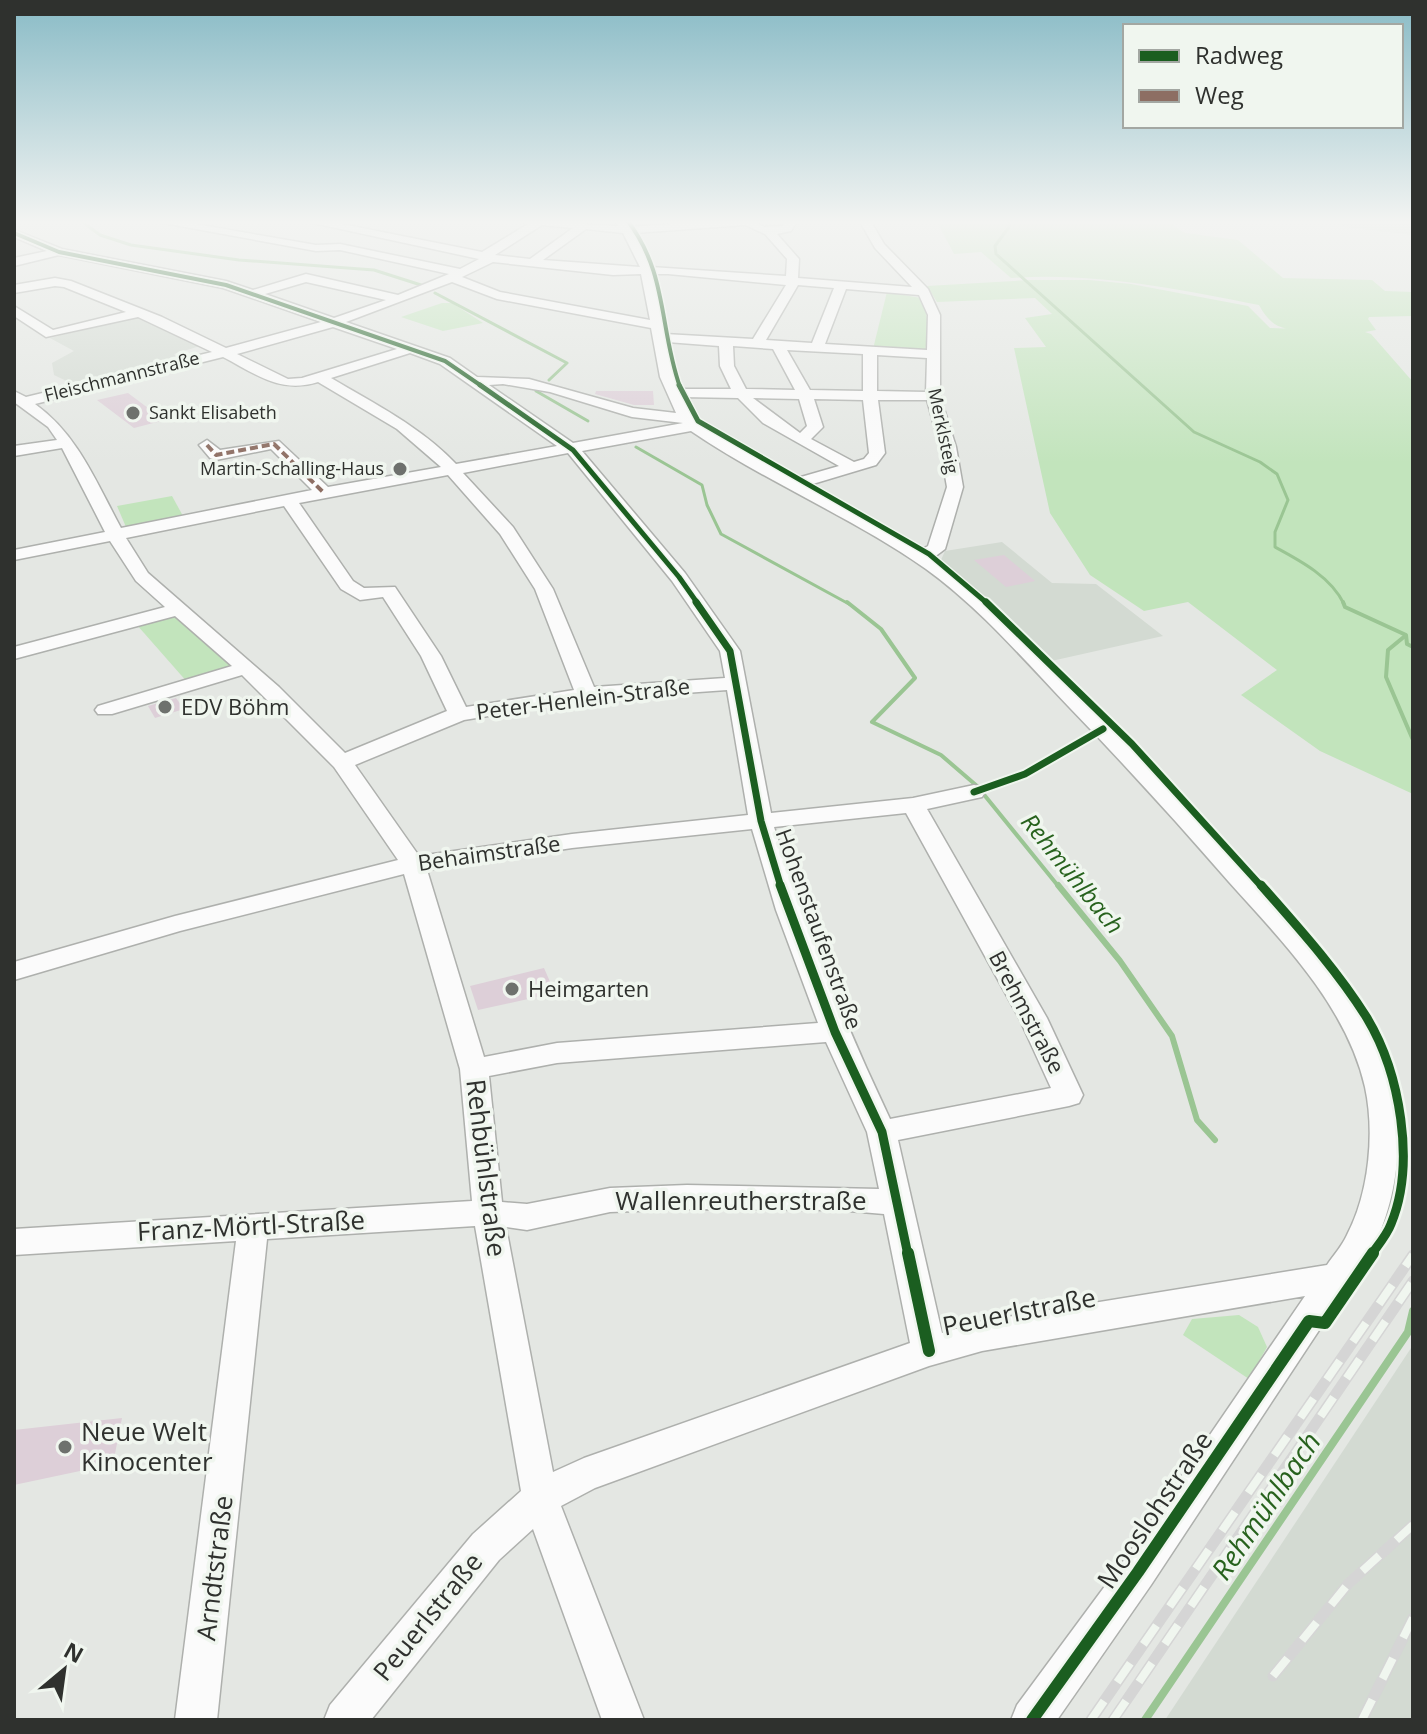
<svg xmlns="http://www.w3.org/2000/svg" width="1427" height="1734" viewBox="0 0 1427 1734" font-family="'Open Sans',sans-serif">
<style>
.built{fill:#d3dad2}
.green{fill:#c2e4bc}
.lines{fill:none;stroke-linecap:round;stroke-linejoin:round}
.stream-far3{stroke:#9ac593;stroke-width:3}
.stream-far2{stroke:#9ac593;stroke-width:4}
.stream-far1{stroke:#9ac593;stroke-width:6}
.stream{stroke:#9ac593;stroke-width:8}
.building{fill:#ddcfd8}
.minor-casing{stroke:#aeb0ad;stroke-width:3}
.minor{fill:#fbfbfb;fill-rule:evenodd}
.rail-casing{stroke:#d5d5d5;stroke-width:11}
.rail{stroke:#f0f6ef;stroke-width:8;stroke-dasharray:23;stroke-linecap:butt}
.quiet{stroke:#8d6e63;stroke-width:4;stroke-dasharray:8 4;stroke-linecap:butt}
.cycleway-far4-casing{stroke:#f0f6ef;stroke-width:7}
.cycleway-far3-casing{stroke:#f0f6ef;stroke-width:8}
.cycleway-far2-casing{stroke:#f0f6ef;stroke-width:11}
.cycleway-far1-casing{stroke:#f0f6ef;stroke-width:14}
.cycleway-casing{stroke:#f0f6ef;stroke-width:17}
.cycleway-far4{stroke:#1b5e20;stroke-width:4}
.cycleway-far3{stroke:#1b5e20;stroke-width:5}
.cycleway-far2{stroke:#1b5e20;stroke-width:7}
.cycleway-far1{stroke:#1b5e20;stroke-width:9}
.cycleway{stroke:#1b5e20;stroke-width:12}
.poi-dot{fill:#6e716d;stroke:#f0f6ef;stroke-width:3}
.labels{text-anchor:middle;stroke-width:7;stroke-linejoin:round;paint-order:stroke}
.far-street-label{font-size:18px;fill:#2f312e;stroke:#f0f6ef}
.far-poi-label{font-size:18px;fill:#2f312e;stroke:#f0f6ef;text-anchor:start}
.street-label{font-size:22px;fill:#2f312e;stroke:#f0f6ef}
.poi-label{font-size:22px;fill:#2f312e;stroke:#f0f6ef;text-anchor:start}
.water-label{font-size:24px;font-style:italic;fill:#27621d;stroke:#f0f6ef}
.near-street-label{font-size:26px;fill:#2f312e;stroke:#f0f6ef}
.near-poi-label{font-size:26px;fill:#2f312e;stroke:#f0f6ef;text-anchor:start}
.near-water-label{font-size:28px;font-style:italic;fill:#27621d;stroke:#f0f6ef}
</style>
<rect width="100%" height="100%" fill="#e4e7e3"/>
<g class="built">
<path d="M 1331,220 L 1413,220 L 1413,235 L 1345,227 Z"/>
<path d="M 137,317 L 200,346 L 174,354 L 180,360 L 77,386 L 54,375 L 52,363 L 74,351 L 50,338 Z"/>
<path d="M 1002,542 L 1052,583 L 1096,584 L 1163,636 L 1047,662 L 941,560 L 945,551 Z"/>
<path d="M 1413,1345 L 1413,1720 L 1165,1720 Z"/>
</g>
<g class="green">
<path d="M 936,220 L 1165,220 L 1185,233 L 1238,240 L 1283,278 L 1372,280 L 1385,291 L 1413,292 L 1413,316 L 1369,317 L 1368,319 L 1376,330 L 1365,332 L 1371,334 L 1413,382 L 1413,794 L 1320,751 L 1241,695 L 1277,670 L 1188,602 L 1144,611 L 1090,575 L 1050,513 L 1014,348 L 1046,347 L 1025,318 L 1052,314 L 1035,298 L 937,302 L 927,286 L 1030,280 L 1089,280 L 1131,284 L 1248,306 L 1270,328 L 1327,330 C 1295,328 1276,337 1259,305 C 1177,289 1095,272 1011,278 L 981,252 L 954,254 Z"/>
<path d="M 887,292 L 921,298 C 929,316 929,332 925,351 L 873,349 Z"/>
<path d="M 442,303 L 452,303 L 483,323 L 443,331 L 401,317 Z"/>
<path d="M 172,496 L 183,516 L 126,527 L 117,506 Z"/>
<path d="M 178,613 L 236,668 L 188,683 L 137,625 Z"/>
<path d="M 1239,1315 L 1258,1327 L 1267,1347 L 1249,1379 L 1183,1335 L 1192,1319 Z"/>
</g>
<g class="lines">
<g class="stream-far3">
<path d="M 80,220 L 100,235 L 131,245 L 239,260 L 374,270 L 421,285"/>
<path d="M 1010,220 L 1009,227 L 995,246 L 996,254 L 1194,432 L 1260,462 L 1277,474 L 1288,500 L 1275,532 L 1275,547 C 1301,561 1331,577 1344,604"/>
<path d="M 435,293 L 567,363 L 549,380"/>
<path d="M 536,391 L 588,421"/>
<path d="M 636,447 L 702,485 L 707,505 L 721,534 L 849,604"/>
</g>
<g class="stream-far2">
<path d="M 847,602 L 881,629 L 915,678 L 872,722 L 941,755 L 977,786 L 1059,887"/>
<path d="M 1343,602 L 1345,607 L 1406,635 L 1407,644 L 1413,647"/>
<path d="M 1405,636 L 1388,650 L 1386,677 L 1413,740"/>
</g>
<path class="stream-far1" d="M 1058,885 L 1120,961 L 1172,1036 L 1197,1120 L 1215,1140"/>
<path class="stream" d="M 1145,1720 L 1408,1332 L 1413,1311"/>
</g>
<g class="building">
<path d="M 596,391 L 653,391 L 654,405 L 634,405 L 595,394 Z"/>
<path d="M 128,393 L 160,417 L 156,418 L 161,421 L 134,428 L 97,400 Z"/>
<path d="M 1004,555 L 1035,581 L 1006,587 L 974,560 Z"/>
<path d="M 176,698 L 184,709 L 155,718 L 148,706 Z"/>
<path d="M 544,968 L 555,993 L 478,1010 L 470,986 Z"/>
<path d="M 122,1418 L 113,1464 L 14,1485 L 14,1430 Z"/>
</g>
<g class="lines">
<defs>
<path id="minor" d="M 147,220 L 173,220 L 316,245 L 340,244 L 460,269 L 479,259 L 299,220 L 322,220 L 482,252 L 528,224 L 516,220 L 618,226 L 614,220 L 625,220 L 630,227 L 724,220 L 752,220 L 764,227 L 783,226 L 787,220 L 798,220 L 791,231 L 777,234 L 799,259 L 798,278 L 912,287 L 875,248 L 859,220 L 870,220 L 884,244 L 928,289 L 940,315 L 940,396 L 956,447 L 963,487 L 945,549 L 933,558 C 990,596 1036,650 1084,698 C 1139,755 1193,812 1246,871 C 1300,929 1359,991 1387,1067 C 1407,1125 1399,1196 1372,1250 L 1151,1585 L 1057,1720 L 1011,1720 L 1017,1705 L 1125,1559 L 1305,1296 L 982,1351 L 929,1366 L 595,1488 L 561,1506 L 644,1720 L 602,1720 L 533,1529 L 499,1560 L 371,1720 L 324,1720 L 330,1705 L 473,1534 L 521,1491 L 475,1226 L 267,1239 L 217,1720 L 175,1720 L 236,1241 L 14,1255 L 14,1229 L 472,1201 L 460,1069 L 404,874 L 180,931 L 14,980 L 14,962 L 175,916 L 398,860 L 334,767 L 242,675 L 112,714 L 98,714 L 95,710 L 98,706 L 232,666 L 175,616 L 14,659 L 14,647 L 165,607 L 136,581 L 110,541 L 14,560 L 14,550 L 105,532 L 62,448 L 14,456 L 14,446 L 57,440 L 48,427 L 14,402 L 14,391 L 26,397 L 212,352 L 138,317 L 46,337 L 14,316 L 14,306 L 53,330 L 126,312 L 64,287 L 55,286 L 14,293 L 14,285 L 55,278 L 71,281 L 162,317 L 226,348 L 321,322 L 223,288 L 59,255 L 14,266 L 14,258 L 47,251 L 14,237 L 14,230 L 62,249 L 226,281 L 253,290 L 306,274 L 398,295 L 449,274 L 340,250 L 316,251 ZM 542,225 L 573,228 L 530,259 L 495,255 ZM 745,225 L 765,234 L 787,259 L 786,276 L 651,267 L 635,233 ZM 586,229 L 623,233 L 640,267 L 543,260 ZM 493,262 L 613,275 L 641,274 L 650,320 L 500,292 L 462,277 ZM 653,274 L 668,274 L 786,285 L 753,339 L 665,334 ZM 306,282 L 386,300 L 334,318 L 265,294 ZM 452,282 L 497,299 L 651,328 L 660,377 L 676,413 L 633,408 L 529,379 L 477,377 L 450,358 L 346,322 ZM 798,285 L 834,288 L 812,343 L 766,340 ZM 846,289 L 919,295 L 928,315 L 927,350 L 825,344 ZM 333,327 L 397,349 L 302,378 L 288,379 L 237,354 ZM 667,342 L 719,346 L 720,366 L 731,389 L 679,389 ZM 733,346 L 773,349 L 795,390 L 746,389 L 734,366 ZM 787,350 L 863,354 L 863,391 L 810,390 ZM 410,353 L 440,364 L 557,446 L 456,464 C 421,427 375,404 331,378 ZM 877,355 L 927,358 L 926,392 L 877,391 ZM 223,357 C 256,374 280,394 318,382 L 397,429 L 441,467 L 328,487 L 279,441 L 220,450 L 207,440 L 199,445 L 210,458 L 216,460 L 271,449 L 312,490 L 121,528 C 96,482 78,435 35,404 ZM 503,384 L 550,392 L 632,417 L 683,423 L 573,443 L 489,385 ZM 682,397 L 738,398 L 763,423 L 839,466 L 794,479 L 696,421 ZM 753,398 L 799,399 L 807,426 L 800,433 ZM 814,399 L 863,400 L 869,453 L 864,459 L 854,462 L 811,439 L 823,427 ZM 878,400 L 927,400 L 940,447 L 947,487 L 928,546 L 921,550 L 806,486 L 876,465 L 885,453 ZM 691,431 C 766,482 852,517 926,569 C 980,608 1024,660 1070,708 C 1124,764 1177,822 1229,882 C 1282,941 1347,1007 1365,1087 C 1375,1133 1369,1193 1347,1235 C 1342,1246 1333,1256 1327,1265 L 982,1321 L 942,1333 L 898,1140 L 1069,1106 L 1079,1103 L 1083,1095 L 1047,1018 L 927,809 L 982,797 L 985,792 L 982,787 L 974,785 L 913,798 L 771,813 L 740,651 L 685,573 L 582,451 ZM 568,453 L 672,581 L 720,651 L 725,678 L 594,687 L 553,589 L 513,527 L 463,473 ZM 448,475 L 500,534 L 535,589 L 574,690 L 466,707 L 441,656 L 395,587 L 364,588 L 353,581 L 299,503 ZM 284,506 L 341,589 L 360,600 L 383,597 L 421,656 L 447,711 L 345,753 L 279,687 L 148,573 L 126,538 ZM 727,690 L 748,815 L 572,834 L 419,856 L 355,765 L 464,720 L 586,700 ZM 906,813 L 1019,1018 L 1051,1088 L 890,1119 C 845,1024 806,928 774,827 ZM 752,829 L 776,910 L 818,1023 L 557,1043 L 484,1057 L 427,870 L 572,848 ZM 826,1042 L 867,1132 L 879,1189 L 687,1185 L 610,1188 L 527,1204 L 502,1202 L 489,1076 L 557,1063 ZM 687,1209 L 837,1210 L 884,1214 L 910,1343 L 584,1458 L 553,1472 L 506,1227 L 527,1230 L 610,1212 Z"/>
</defs>
<use href="#minor" class="minor-casing"/>
<use href="#minor" class="minor"/>
<defs>
<g id="rail">
<path d="M 1273,1676 L 1348,1584 L 1413,1525"/>
<path d="M 1091,1720 L 1413,1255"/>
<path d="M 1113,1720 L 1413,1281"/>
<path d="M 1362,1720 L 1413,1618"/>
</g>
</defs>
<use href="#rail" class="rail-casing"/>
<use href="#rail" class="rail"/>
<path class="quiet" d="M 207,445 L 216,455 L 274,444 L 324,493"/>
<defs>
<g id="cycleway-far4">
<path d="M 627,220 C 668,273 659,328 680,387"/>
<path d="M 14,233 L 59,252 L 226,285 L 445,361 L 483,387"/>
</g>
<g id="cycleway-far3">
<path d="M 480,385 L 573,450 L 679,577 L 698,604"/>
<path d="M 679,385 L 698,421 L 929,554 L 988,604"/>
</g>
<g id="cycleway-far2">
<path d="M 696,602 L 730,651 L 761,821 L 781,887"/>
<path d="M 986,602 L 1132,744 L 1262,887"/>
<path d="M 974,792 L 1025,774 L 1103,729"/>
</g>
<g id="cycleway-far1">
<path d="M 780,885 L 835,1032 L 882,1132 L 908,1255"/>
<path d="M 1261,885 C 1298,927 1337,970 1367,1018 C 1400,1073 1416,1164 1391,1224 C 1387,1235 1378,1245 1371,1255"/>
</g>
<g id="cycleway">
<path d="M 908,1253 L 929,1351"/>
<path d="M 1032,1720 L 1138,1572 L 1309,1321 L 1325,1323 L 1373,1253"/>
</g>
</defs>
<use href="#cycleway-far4" class="cycleway-far4-casing"/>
<use href="#cycleway-far3" class="cycleway-far3-casing"/>
<use href="#cycleway-far2" class="cycleway-far2-casing"/>
<use href="#cycleway-far1" class="cycleway-far1-casing"/>
<use href="#cycleway" class="cycleway-casing"/>
<use href="#cycleway-far4" class="cycleway-far4"/>
<use href="#cycleway-far3" class="cycleway-far3"/>
<use href="#cycleway-far2" class="cycleway-far2"/>
<use href="#cycleway-far1" class="cycleway-far1"/>
<use href="#cycleway" class="cycleway"/>
</g>
<linearGradient id="sky" x2="0" y2="1"><stop stop-color="#89bbc6"/><stop offset="0.48" stop-color="#f3f4f2"/><stop offset="1" stop-color="#f3f4f2" stop-opacity="0"/></linearGradient>
<rect width="1427" height="463" fill="url(#sky)"/>
<g class="poi-dot">
<circle cx="133" cy="413" r="8"/>
<circle cx="400" cy="469" r="8"/>
<circle cx="165" cy="707" r="8"/>
<circle cx="512" cy="989" r="8"/>
<circle cx="65" cy="1447" r="8"/>
</g>
<g class="labels">
<g class="far-street-label">
<text transform="translate(122 377) rotate(-14)" y="6">Fleischmannstraße</text>
<text transform="translate(943 431) rotate(78)" y="6">Merklsteig</text>
</g>
<g class="far-poi-label">
<text x="149" y="419">Sankt Elisabeth</text>
<text x="384" y="475" text-anchor="end">Martin-Schalling-Haus</text>
</g>
<g class="street-label">
<text transform="translate(583 699) rotate(-7)" y="8">Peter-Henlein-Straße</text>
<text transform="translate(489 853) rotate(-8)" y="8">Behaimstraße</text>
<text transform="translate(819 929) rotate(70)" y="8">Hohenstaufenstraße</text>
<text transform="translate(1027 1012) rotate(62)" y="8">Brehmstraße</text>
</g>
<g class="poi-label">
<text x="181" y="715">EDV Böhm</text>
<text x="528" y="997">Heimgarten</text>
</g>
<g class="water-label">
<text transform="translate(1072 874) rotate(51)" y="8">Rehmühlbach</text>
</g>
<g class="near-street-label">
<text transform="translate(486 1168) rotate(83)" y="9">Rehbühlstraße</text>
<text x="741" y="1210">Wallenreutherstraße</text>
<text transform="translate(251 1226) rotate(-3)" y="9">Franz-Mörtl-Straße</text>
<text transform="translate(1019 1312) rotate(-11)" y="9">Peuerlstraße</text>
<text transform="translate(1155 1510) rotate(-56)" y="9">Mooslohstraße</text>
<text transform="translate(215 1568) rotate(-83)" y="9">Arndtstraße</text>
<text transform="translate(428 1617) rotate(-51)" y="9">Peuerlstraße</text>
</g>
<g class="near-poi-label">
<text x="81" y="1441">Neue Welt<tspan x="81" dy="30">Kinocenter</tspan></text>
</g>
<g class="near-water-label">
<text transform="translate(1266 1506) rotate(-56)" y="10">Rehmühlbach</text>
</g>
</g>
<rect width="1427" height="1734" fill="none" stroke="#2f312e" stroke-width="32"/>
<rect x="1123" y="24" width="280" height="104" fill="#f0f6ef" stroke="#a3a7a2" stroke-width="2"/>
<rect x="1139" y="50" width="40" height="12" fill="#1b5e20" stroke="#a3a7a2" stroke-width="2"/>
<text x="1195" y="64" font-size="24" fill="#2f312e">Radweg</text>
<rect x="1139" y="90" width="40" height="12" fill="#8d6e63" stroke="#a3a7a2" stroke-width="2"/>
<text x="1195" y="104" font-size="24" fill="#2f312e">Weg</text>
<g transform="translate(64 1670) rotate(29)" stroke="#f0f6ef" stroke-width="6" paint-order="stroke">
<path d="M0-6L14 30L0 20L-14 30Z" fill="#2f312e"/>
<text y="-12" font-size="22" font-weight="bold" text-anchor="middle" fill="#2f312e">N</text>
</g>
</svg>
